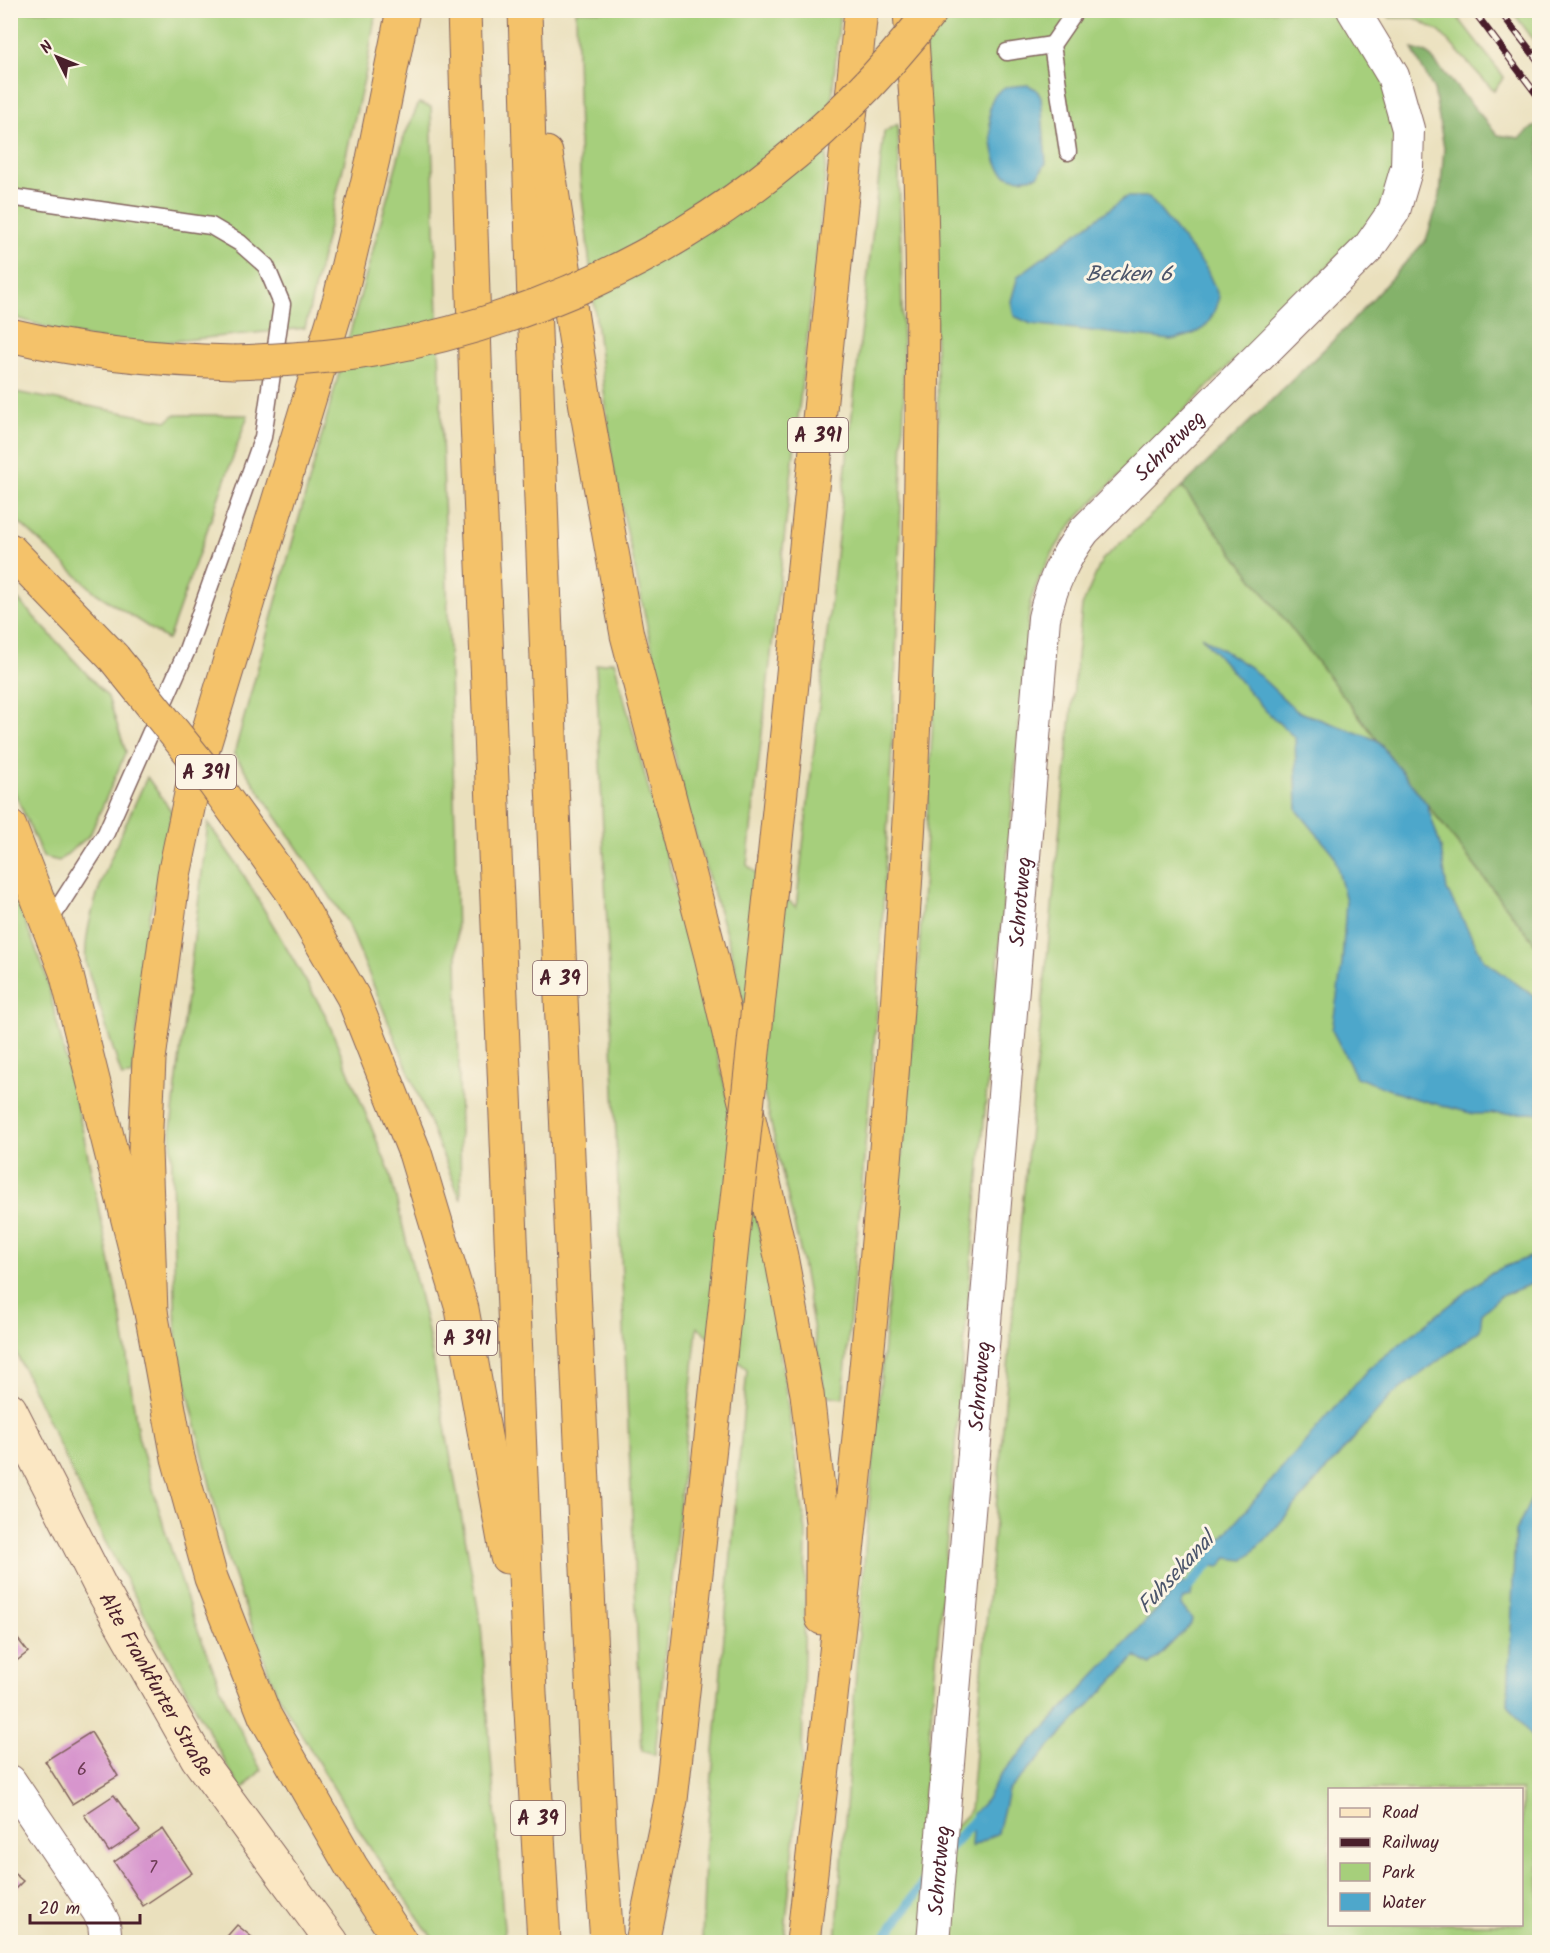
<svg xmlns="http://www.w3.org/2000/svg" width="1550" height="1953" viewBox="0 0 1550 1953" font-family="Kalam,sans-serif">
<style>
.green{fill:#a6cf7b;stroke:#787753;stroke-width:1.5;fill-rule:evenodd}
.forest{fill:#84b26b;stroke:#67684b;stroke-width:1.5}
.water{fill:#4ea7cb;stroke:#4c637b;stroke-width:1.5}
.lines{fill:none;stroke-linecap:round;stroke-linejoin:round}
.stream{stroke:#4ea7cb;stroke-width:10}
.building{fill:#d795cd}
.lane-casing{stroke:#82635e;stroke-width:19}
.street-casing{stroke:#82635e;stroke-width:34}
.secondary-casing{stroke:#82635e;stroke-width:35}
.highway-casing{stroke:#82635e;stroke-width:35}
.lane{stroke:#fff;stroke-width:16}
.street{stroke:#fff;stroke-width:32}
.secondary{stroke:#fbe7c3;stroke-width:33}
.highway{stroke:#f4c26a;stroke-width:33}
.rail-casing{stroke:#4a1f2b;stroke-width:7}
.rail{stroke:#fcf5e5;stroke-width:4.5;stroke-dasharray:14;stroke-linecap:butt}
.highway-bridge-casing{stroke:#82635e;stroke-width:35;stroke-linecap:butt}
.highway-bridge{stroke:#f4c26a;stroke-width:33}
.labels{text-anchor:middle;stroke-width:6;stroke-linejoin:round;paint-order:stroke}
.number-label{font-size:18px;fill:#6d3c54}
.shield{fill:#fcf5e5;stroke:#7f5f63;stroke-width:1.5}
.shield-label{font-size:20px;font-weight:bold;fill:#4a1f2b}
.street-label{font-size:21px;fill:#4a1f2b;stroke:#fcf5e5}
.water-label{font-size:22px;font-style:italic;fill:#4c556b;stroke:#fcf5e5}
</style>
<rect width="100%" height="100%" fill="#fcf5e5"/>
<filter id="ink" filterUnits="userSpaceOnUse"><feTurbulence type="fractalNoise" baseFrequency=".0167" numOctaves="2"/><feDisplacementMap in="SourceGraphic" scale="12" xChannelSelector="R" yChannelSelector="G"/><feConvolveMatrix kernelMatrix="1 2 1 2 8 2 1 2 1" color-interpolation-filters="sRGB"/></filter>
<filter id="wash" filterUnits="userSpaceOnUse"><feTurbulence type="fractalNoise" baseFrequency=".008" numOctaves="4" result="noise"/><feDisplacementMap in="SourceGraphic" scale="24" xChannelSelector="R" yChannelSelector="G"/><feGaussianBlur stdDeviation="1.35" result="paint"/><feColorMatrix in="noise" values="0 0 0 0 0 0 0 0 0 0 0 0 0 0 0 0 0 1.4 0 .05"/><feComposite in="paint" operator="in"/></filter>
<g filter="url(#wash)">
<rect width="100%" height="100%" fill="#eae0bd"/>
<g class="green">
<path d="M 11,11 L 376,11 L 366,71 L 305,328 L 134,345 L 64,333 L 11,316 Z"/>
<path d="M 576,11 L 840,11 L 823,197 L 747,865 L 796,907 L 884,132 L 898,124 L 904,401 L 895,691 L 878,998 L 843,1398 L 825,1395 L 800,1250 L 731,950 L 683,795 L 612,461 L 580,178 Z"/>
<path d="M 924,11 L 1339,11 L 1392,86 L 1399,163 L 1378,212 L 1357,237 L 1076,519 C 1055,546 1041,570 1030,603 L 918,1864 L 970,1811 L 1020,1229 L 1082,606 L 1102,560 L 1182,487 L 1539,949 L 1539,1942 L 836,1942 L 866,1537 L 916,1003 L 934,701 L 938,408 ZM 1330,1790 L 1522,1790 L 1522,1924 L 1330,1924 Z"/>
<path d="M 1384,11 L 1453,11 L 1504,77 L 1494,91 L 1440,32 L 1415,18 L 1390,18 Z"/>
<path d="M 1512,11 L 1539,11 L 1539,47 Z"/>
<path d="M 419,103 L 431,107 L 455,825 L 461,1200 L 348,923 L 234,754 L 404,137 Z"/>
<path d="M 10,391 L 167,421 L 174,415 L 248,415 L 168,640 L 96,593 L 11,515 Z"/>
<path d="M 11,592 L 108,697 L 126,752 L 90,835 L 59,861 L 43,857 L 11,784 Z"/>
<path d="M 614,661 L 696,964 L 768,1268 L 806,1532 L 802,1763 L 784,1942 L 702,1942 L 705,1857 L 747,1369 L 697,1327 L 655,1755 L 642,1751 L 596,665 Z"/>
<path d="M 147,777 L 172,812 L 146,933 L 133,1075 L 122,1077 L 86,964 C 81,910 125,827 147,777 Z"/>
<path d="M 208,823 L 242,872 L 325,1014 L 390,1173 L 427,1327 L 481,1625 L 505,1942 L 435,1942 L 365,1840 L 276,1692 L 228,1560 L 176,1342 L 171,1128 Z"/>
<path d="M 10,885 L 45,972 L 83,1132 L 122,1321 L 138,1436 L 166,1534 L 192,1615 L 227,1704 L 261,1770 L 241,1791 L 102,1536 L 11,1342 Z"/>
</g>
<path class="forest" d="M 1412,49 L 1427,53 L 1498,135 L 1520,138 L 1537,124 L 1539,127 L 1539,949 L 1182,487 L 1346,328 L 1426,240 L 1440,196 L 1444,148 L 1434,90 Z"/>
<g class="water">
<path d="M 1028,85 L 1036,89 L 1041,97 L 1046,163 L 1038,176 C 999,187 994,164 991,133 C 990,118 986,104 997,93 C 1004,85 1018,86 1028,85 Z"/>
<path d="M 1126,197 L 1149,197 L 1206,268 L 1219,297 C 1210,328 1203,334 1171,340 L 1031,324 L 1014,316 L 1011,301 L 1018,276 Z"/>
<path d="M 1201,636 L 1250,667 L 1297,711 L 1377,740 L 1427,804 L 1441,848 L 1447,890 L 1484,960 L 1539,1000 L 1539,1113 L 1474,1114 L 1406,1096 L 1356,1077 L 1332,1030 L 1342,964 L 1346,901 L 1334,855 L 1297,810 L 1295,738 L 1266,711 Z"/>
<path d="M 1539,1253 L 1539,1281 L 1501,1296 L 1482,1313 L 1480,1330 L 1391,1396 L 1266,1539 L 1244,1560 L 1227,1558 L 1219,1567 L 1208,1565 L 1207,1557 L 1214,1547 L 1368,1369 L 1492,1272 Z"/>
<path d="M 1539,1484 L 1540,1748 L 1539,1748 L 1508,1704 L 1515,1532 Z"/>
<path d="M 1182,1583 L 1188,1583 L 1192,1589 L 1191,1597 L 1184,1599 L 1181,1605 L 1192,1619 L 1191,1624 L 1150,1665 L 1136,1656 L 1008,1791 L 998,1833 L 971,1847 L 973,1814 L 986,1800 L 1001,1774 Z"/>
</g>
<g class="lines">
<g class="stream">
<path d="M 1181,1595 L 1217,1555"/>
<path d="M 950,1847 L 982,1812"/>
<path d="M 882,1942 L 930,1874"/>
</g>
</g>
<g id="blocks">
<g class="building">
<path d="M 10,1629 L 28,1652 L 10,1666 Z"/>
<path d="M 91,1732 L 118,1776 L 72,1804 L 45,1761 Z"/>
<path d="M 114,1795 L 140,1831 L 109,1852 L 84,1815 Z"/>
<path d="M 163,1829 L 192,1873 L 143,1906 L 114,1862 Z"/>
<path d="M 10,1870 L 23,1881 L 10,1894 Z"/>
<path d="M 237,1925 L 258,1942 L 222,1942 Z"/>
</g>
</g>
</g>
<g filter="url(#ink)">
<use href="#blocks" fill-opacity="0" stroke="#82635e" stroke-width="1.5"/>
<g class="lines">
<defs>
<g id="lane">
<path d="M 1007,52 L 1052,45"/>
<path d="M 1068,152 L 1052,45 L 1076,10"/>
<path d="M 10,197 L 211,226 L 240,243 L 266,266 L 282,304 L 263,437 L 187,650 L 106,833 L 49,922"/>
</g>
<g id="street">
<path d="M 10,1781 L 98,1911 L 104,1923 L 106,1942"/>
<path id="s1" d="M 933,1942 L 1044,618 C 1052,584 1063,559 1084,531 L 1369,247 L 1394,211 L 1407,167 L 1408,129 L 1393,76 L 1353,10"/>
</g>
<g id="secondary">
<path id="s2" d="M 10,1409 L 100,1586 L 197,1758 L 332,1942"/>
</g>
<g id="highway">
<path d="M 464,10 L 477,421 L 530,1693 L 544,1942"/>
<path d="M 525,10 C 542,622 571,1233 600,1845 L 607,1942"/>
<path d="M 546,153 L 586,407 L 627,635 L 711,956 L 781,1256 L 807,1394 L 822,1522 L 822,1618"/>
<path d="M 10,335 C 84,353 158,360 234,362"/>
<path d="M 10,550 L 114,658"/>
<path d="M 10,827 L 66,972 L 151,1312 L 178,1458 L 211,1578 L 265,1716 L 351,1866 L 401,1942"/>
<path d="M 774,859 L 861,10"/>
<path d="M 291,890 L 353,997 L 415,1153 L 462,1309 L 507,1557"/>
<path d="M 151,1312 L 145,1150 L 149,1059 L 174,875 L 195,775 L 340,298 L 373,159 L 403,10"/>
<path d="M 642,1942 L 671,1800 L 720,1356"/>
<path d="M 803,1942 C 857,1476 910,1007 920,537 C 922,417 925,297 920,177 C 918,122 914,67 910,12"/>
</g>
</defs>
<use href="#lane" class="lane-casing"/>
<use href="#street" class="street-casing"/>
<use href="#secondary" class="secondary-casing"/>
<use href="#highway" class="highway-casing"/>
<use href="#lane" class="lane"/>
<use href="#street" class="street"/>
<use href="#secondary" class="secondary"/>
<use href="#highway" class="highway"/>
<defs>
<g id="rail">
<path d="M 1473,10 L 1540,99"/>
<path d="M 1499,10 L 1540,63"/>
</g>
</defs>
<use href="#rail" class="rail-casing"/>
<use href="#rail" class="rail"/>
<defs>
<g id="highway-bridge">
<path d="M 234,362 C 281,360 328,358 374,350 C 597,310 794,190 932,10"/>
<path d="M 114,658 L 209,776 L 291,890"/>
<path d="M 720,1356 L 774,859"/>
</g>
</defs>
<use href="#highway-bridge" class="highway-bridge-casing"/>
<use href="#highway-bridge" class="highway-bridge"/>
</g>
</g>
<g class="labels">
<g class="number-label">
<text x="82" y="1775">6</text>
<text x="153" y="1873">7</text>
</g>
<g class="shield">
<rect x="788" y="418" width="60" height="34" rx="4.5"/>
<rect x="176" y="755" width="60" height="34" rx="4.5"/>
<rect x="533" y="961" width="54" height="34" rx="4.5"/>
<rect x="437" y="1321" width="60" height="34" rx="4.5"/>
<rect x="511" y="1801" width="54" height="34" rx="4.5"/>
</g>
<g class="shield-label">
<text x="818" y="442">A 391</text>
<text x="206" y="779">A 391</text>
<text x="560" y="985">A 39</text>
<text x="467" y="1345">A 391</text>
<text x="538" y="1825">A 39</text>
</g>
<g class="street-label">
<text dy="7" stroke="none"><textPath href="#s1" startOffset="1546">Schrotweg</textPath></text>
<text dy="7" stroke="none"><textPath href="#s1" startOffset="1044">Schrotweg</textPath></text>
<text dy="7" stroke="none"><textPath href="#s1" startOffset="558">Schrotweg</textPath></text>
<text dy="7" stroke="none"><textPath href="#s2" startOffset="312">Alte Frankfurter Straße</textPath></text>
<text dy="7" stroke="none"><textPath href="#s1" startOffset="72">Schrotweg</textPath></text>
</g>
<g class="water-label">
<text x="1129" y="281">Becken 6</text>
<text transform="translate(1175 1572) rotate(-47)" y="8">Fuhsekanal</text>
</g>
</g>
<rect width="1550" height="1953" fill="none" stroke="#fcf5e5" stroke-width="36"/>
<rect x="1328" y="1788" width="195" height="138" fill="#fcf5e5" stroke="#b59f9b" stroke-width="1.5"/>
<rect x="1340" y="1808" width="30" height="9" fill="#fbe7c3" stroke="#b59f9b" stroke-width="1.5"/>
<text x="1382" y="1818" font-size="18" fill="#4a1f2b">Road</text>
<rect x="1340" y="1838" width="30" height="9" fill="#4a1f2b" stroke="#b59f9b" stroke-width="1.5"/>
<text x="1382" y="1848" font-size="18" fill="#4a1f2b">Railway</text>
<rect x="1340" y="1863" width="30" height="18" fill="#a6cf7b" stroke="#b59f9b" stroke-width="1.5"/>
<text x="1382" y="1878" font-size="18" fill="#4a1f2b">Park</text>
<rect x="1340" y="1893" width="30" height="18" fill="#4ea7cb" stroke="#b59f9b" stroke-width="1.5"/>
<text x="1382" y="1908" font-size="18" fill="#4a1f2b">Water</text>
<g transform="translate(57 57) rotate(313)" stroke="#fcf5e5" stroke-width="4.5" paint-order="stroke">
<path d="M0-4.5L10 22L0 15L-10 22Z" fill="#4a1f2b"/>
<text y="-9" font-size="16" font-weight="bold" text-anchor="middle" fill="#4a1f2b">N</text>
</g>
<path d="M30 1914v9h110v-9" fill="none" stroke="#4a1f2b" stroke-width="3"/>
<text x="39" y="1914" font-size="18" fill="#4a1f2b" stroke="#fcf5e5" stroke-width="4.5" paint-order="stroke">20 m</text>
</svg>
